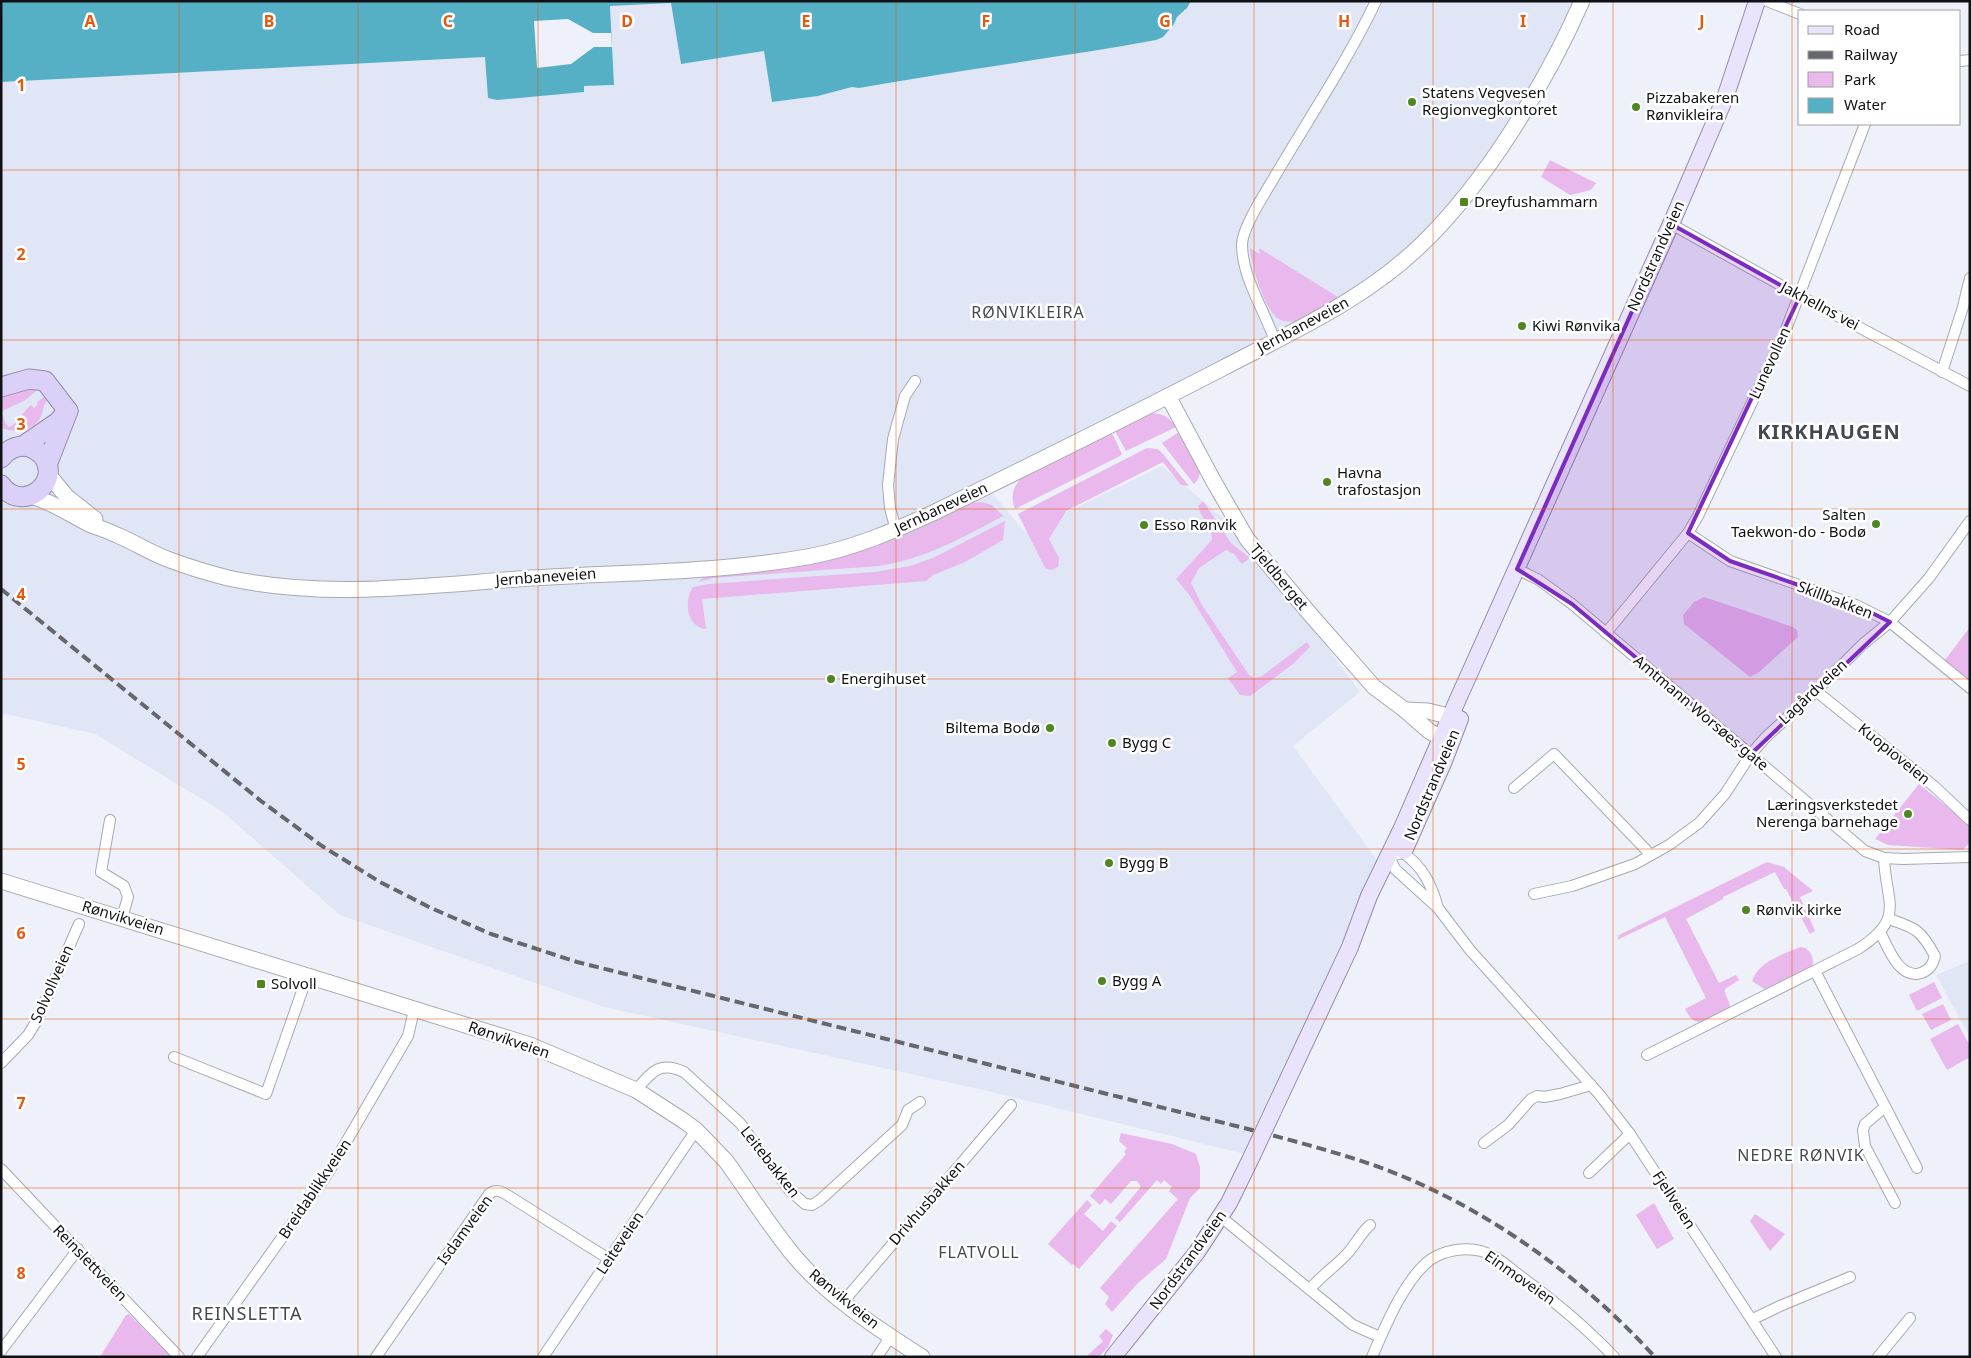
<svg xmlns="http://www.w3.org/2000/svg" width="1971" height="1358" viewBox="0 0 1971 1358" font-family="'Noto Sans',sans-serif">
<style>
.built{fill:#e1e6f6}
.green{fill:#e9b8ec}
.water{fill:#55b0c6}
.pier{fill:#eef1fa}
.lines{fill:none;stroke-linecap:round;stroke-linejoin:round}
.street-casing{stroke:#a7aab2;stroke-width:12}
.secondary-casing{stroke:#a7aab2;stroke-width:17}
.primary-casing{stroke:#948da8;stroke-width:18}
.highway-casing{stroke:#948da8;stroke-width:21}
.street{stroke:#fff;stroke-width:10}
.secondary{stroke:#fff;stroke-width:15}
.primary{stroke:#e9e3fb;stroke-width:16}
.highway{stroke:#dbd0f8;stroke-width:19}
.rail{stroke:#66676d;stroke-width:4;stroke-dasharray:10 5;stroke-linecap:butt}
.primary-bridge-casing{stroke:#948da8;stroke-width:18;stroke-linecap:butt}
.primary-bridge{stroke:#e9e3fb;stroke-width:16}
.marked{fill:#7b2cbf;fill-opacity:0.2;stroke:#7b2cbf;stroke-width:4;stroke-linejoin:round}
.grid{fill:none;stroke:#e8590c;stroke-width:1;stroke-opacity:0.55}
.poi-dot{fill:#4f8620;stroke:#fff;stroke-width:2}
.labels{text-anchor:middle;stroke-width:5;stroke-linejoin:round;paint-order:stroke}
.poi-label{font-size:15px;fill:#101114;stroke:#fff;text-anchor:start}
.street-label{font-size:15px;fill:#101114;stroke:#fff}
.neighbourhood-label{font-size:16px;letter-spacing:1px;fill:#45484f;stroke:#fff}
.quarter-label{font-size:18px;letter-spacing:1px;fill:#45484f;stroke:#fff}
.district-label{font-size:20px;font-weight:bold;letter-spacing:1px;fill:#45484f;stroke:#fff}
.grid-label{font-size:16px;text-anchor:middle;font-weight:bold;fill:#e8590c;stroke:#fff;stroke-width:5;stroke-linejoin:round;paint-order:stroke}
</style>
<rect width="100%" height="100%" fill="#eef1fa"/>
<g class="built">
<path d="M 1191,1 L 1582,1 L 1455,210 L 1354,298 L 983,482 L 1025,532 L 1162,466 L 1247,539 L 1360,692 L 1293,746 L 1378,861 L 1356,920 L 1245,1154 L 979,1089 L 604,1007 L 340,915 L 223,812 L 95,734 L 1,713 L 1,82 L 485,57 L 584,91 L 584,86 L 614,85 L 610,6 L 671,3 L 681,64 L 764,51 L 773,102 L 818,96 L 852,87 L 859,88 L 1163,37 L 1174,24 L 1177,17 L 1187,8 Z"/>
<path d="M 1970,961 L 1970,1037 L 1936,975 Z"/>
</g>
<g class="green">
<path d="M 1550,160 L 1596,183 L 1591,190 L 1570,195 L 1541,177 Z"/>
<path d="M 1250,248 L 1260,254 L 1259,248 L 1341,299 L 1296,321 C 1290,322 1283,322 1277,318 C 1264,307 1251,265 1250,248 Z"/>
<path d="M 25,388 L 36,389 L 36,391 L 24,401 L 4,410 L 2,412 L 5,423 L 9,427 C 18,424 23,411 31,405 L 34,408 L 38,404 L 37,402 L 44,397 L 47,401 C 42,406 44,410 41,416 C 34,432 15,433 1,428 L 1,395 Z"/>
<path d="M 1153,413 C 1164,414 1170,418 1176,427 L 1126,451 L 1115,431 L 1146,414 Z"/>
<path d="M 1179,432 L 1200,473 L 1198,479 L 1194,484 L 1162,443 Z"/>
<path d="M 1109,433 L 1113,435 L 1122,454 L 1120,456 L 1015,509 C 1010,496 1013,488 1021,478 Z"/>
<path d="M 1147,448 L 1158,449 L 1163,454 L 1189,486 L 1181,485 L 1163,462 L 1066,511 L 1049,539 L 1059,558 L 1058,567 L 1051,570 L 1045,568 L 1018,514 Z"/>
<path d="M 1203,501 L 1231,543 L 1250,558 L 1242,564 L 1234,554 L 1226,550 L 1199,568 L 1191,583 L 1202,605 L 1249,675 L 1254,678 L 1262,676 L 1307,642 L 1310,647 L 1293,664 L 1250,696 L 1240,695 L 1228,678 L 1237,672 L 1188,593 L 1176,579 L 1212,540 C 1213,529 1201,518 1198,506 Z"/>
<path d="M 982,502 L 992,505 L 1003,516 C 962,538 924,559 879,566 L 713,578 L 698,582 L 704,577 L 712,575 C 755,569 799,565 841,556 C 887,547 930,523 972,503 Z"/>
<path d="M 1005,521 L 1003,540 L 965,562 L 933,575 L 926,581 L 702,599 L 706,629 C 687,627 683,602 693,587 L 708,584 L 875,572 L 910,566 L 933,558 Z"/>
<path d="M 1704,597 L 1793,627 L 1797,630 L 1798,637 L 1758,673 L 1750,677 L 1684,624 L 1683,615 L 1694,602 Z"/>
<path d="M 1970,627 L 1970,683 L 1945,660 Z"/>
<path d="M 1919,784 L 1970,825 L 1970,842 L 1963,850 L 1888,845 L 1875,839 Z"/>
<path d="M 1767,862 L 1784,867 L 1813,891 L 1800,897 L 1815,931 L 1810,934 L 1786,889 L 1784,889 L 1775,872 L 1723,897 L 1723,899 L 1686,919 L 1719,983 L 1736,975 L 1739,980 L 1725,989 C 1724,996 1732,1002 1729,1009 C 1720,1014 1701,1028 1692,1019 C 1689,1017 1687,1012 1685,1009 L 1706,998 L 1665,917 L 1617,940 L 1619,935 Z"/>
<path d="M 1800,947 C 1810,947 1815,958 1812,967 L 1766,990 L 1752,981 C 1759,961 1782,955 1800,947 Z"/>
<path d="M 1934,982 L 1942,998 L 1917,1011 L 1909,995 Z"/>
<path d="M 1943,1004 L 1951,1020 L 1931,1030 L 1922,1014 Z"/>
<path d="M 1958,1024 L 1970,1046 L 1970,1057 L 1947,1070 L 1930,1039 Z"/>
<path d="M 1121,1133 L 1172,1144 L 1196,1154 L 1200,1167 L 1200,1188 L 1190,1198 L 1166,1259 L 1138,1283 L 1112,1312 L 1105,1304 L 1109,1297 L 1100,1288 L 1178,1199 L 1169,1191 L 1172,1187 L 1164,1180 L 1161,1184 L 1157,1180 L 1120,1222 L 1115,1218 L 1140,1188 L 1140,1185 L 1137,1181 L 1131,1181 L 1111,1204 L 1105,1199 L 1100,1205 L 1090,1196 L 1126,1154 L 1124,1152 L 1127,1148 L 1119,1141 Z"/>
<path d="M 1087,1200 L 1092,1205 L 1084,1214 L 1103,1231 L 1111,1221 L 1117,1226 L 1079,1269 L 1073,1264 L 1072,1265 L 1048,1244 Z"/>
<path d="M 1654,1203 L 1674,1239 L 1657,1249 L 1636,1215 Z"/>
<path d="M 1755,1214 L 1785,1234 L 1770,1251 L 1750,1221 Z"/>
<path d="M 129,1314 L 171,1357 L 100,1357 L 126,1315 Z"/>
<path d="M 1106,1329 L 1113,1335 L 1108,1347 L 1099,1357 L 1086,1357 L 1103,1341 L 1099,1336 Z"/>
</g>
<path class="water" d="M 1,1 L 1191,1 L 1187,8 L 1177,17 L 1174,24 L 1163,37 L 1156,40 C 1057,58 958,70 859,88 L 852,87 L 818,96 L 772,102 L 764,51 L 681,64 L 671,3 L 610,6 L 614,85 L 584,86 L 584,92 L 497,100 L 488,98 L 485,57 L 1,82 Z"/>
<path class="pier" d="M 568,19 L 593,33 L 611,33 L 612,47 L 594,47 L 571,64 L 537,68 L 534,21 Z"/>
<g class="lines">
<defs>
<g id="street">
<path d="M 1767,1 L 1800,14"/>
<path d="M 1960,61 L 1970,60"/>
<path d="M 1671,224 L 1800,296 L 1970,386"/>
<path d="M 1275,341 C 1264,309 1242,278 1242,244 C 1243,226 1266,192 1275,176 C 1309,118 1347,62 1376,1"/>
<path d="M 1942,372 L 1963,307 L 1970,278"/>
<path d="M 896,530 L 890,508 L 888,485 L 893,439 L 905,396 L 915,381"/>
<path d="M 1688,533 L 1730,561 L 1856,605 L 1890,622 L 1970,688"/>
<path d="M 1517,569 L 1539,580 L 1572,604 L 1865,851 L 1884,858 L 1903,859 L 1970,857"/>
<path d="M 1606,633 L 1688,533 L 1698,516 L 1783,337 L 1865,124"/>
<path d="M 1816,691 L 1935,787 L 1970,820"/>
<path d="M 1514,788 L 1554,754 L 1651,855"/>
<path d="M 110,820 L 101,872 L 124,886 L 128,897 L 122,918"/>
<path d="M 1534,894 L 1572,886 L 1635,864 L 1669,845 L 1699,823 L 1725,794 L 1751,754 L 1765,738 L 1816,691 L 1863,644 L 1890,622 L 1929,578 L 1970,521"/>
<path d="M 1438,908 C 1432,886 1423,866 1403,853 L 1389,856 L 1395,869 L 1438,908 L 1470,950 L 1599,1094 L 1630,1134 L 1776,1357"/>
<path d="M 1880,932 C 1888,947 1899,980 1921,973 C 1930,970 1933,964 1935,956 C 1921,930 1916,928 1889,919"/>
<path d="M 1815,971 L 1917,1168"/>
<path d="M 1647,1055 L 1858,949 C 1906,918 1886,904 1884,858"/>
<path d="M 174,1057 L 266,1094 L 307,977"/>
<path d="M 1,1063 L 28,1035 L 36,1022 L 79,924"/>
<path d="M 636,1090 C 651,1073 659,1060 684,1072 L 740,1123 L 790,1191 L 805,1204 L 812,1205 L 820,1200 L 902,1125 L 908,1110 L 920,1102"/>
<path d="M 1885,1107 L 1865,1124 L 1863,1130 L 1865,1146 L 1895,1203"/>
<path d="M 1484,1143 L 1508,1125 L 1531,1099 L 1537,1096 L 1544,1097 L 1560,1094 L 1591,1085"/>
<path d="M 1,1169 L 179,1357"/>
<path d="M 1589,1173 L 1630,1134"/>
<path d="M 1221,1217 L 1353,1325 L 1380,1337"/>
<path d="M 1310,1289 C 1320,1277 1333,1268 1345,1256 C 1355,1246 1359,1235 1370,1225"/>
<path d="M 843,1302 L 1011,1105"/>
<path d="M 1753,1319 L 1780,1306 L 1850,1277"/>
<path d="M 1,1351 L 78,1249"/>
<path d="M 197,1357 L 328,1173 L 408,1036 L 414,1010"/>
<path d="M 376,1357 L 489,1194 C 494,1190 498,1190 504,1193 L 609,1259"/>
<path d="M 543,1357 L 696,1130"/>
<path d="M 877,1357 L 891,1336"/>
<path d="M 1372,1357 C 1385,1327 1404,1280 1430,1260 C 1444,1250 1465,1247 1481,1251 C 1496,1255 1507,1266 1519,1275 C 1553,1300 1585,1326 1614,1357"/>
<path d="M 1878,1357 L 1910,1318"/>
</g>
<g id="secondary">
<path d="M 1168,396 L 1214,482 L 1247,539 L 1310,614 L 1374,687 L 1405,710 L 1429,731 L 1450,743"/>
<path d="M 48,474 L 67,497 L 95,519"/>
<path d="M 30,496 C 51,501 69,514 89,524 C 99,528 109,531 119,536 C 136,543 152,554 170,560 C 188,567 209,573 228,578 C 328,600 431,585 531,578 C 623,572 716,573 807,557 C 852,549 894,531 935,512 C 1031,465 1126,418 1221,369 C 1292,332 1366,299 1423,243 C 1486,182 1547,81 1582,1"/>
<path d="M 1405,710 L 1428,711 L 1460,719"/>
<path d="M 1,881 L 530,1045 L 636,1090 L 684,1121 L 696,1130 L 726,1161 C 749,1193 770,1227 795,1257 C 830,1298 877,1328 922,1357"/>
</g>
<g id="primary">
<path d="M 1404,851 L 1444,761 L 1460,719"/>
<path d="M 1273,1111 L 1350,947 L 1369,896 L 1402,828 L 1458,699 L 1671,224 L 1725,98 L 1757,1"/>
<path d="M 1113,1357 L 1197,1252 L 1229,1203 L 1252,1156"/>
</g>
<g id="highway">
<path d="M 1,387 L 29,379 L 45,381 L 68,411"/>
<path d="M 23,446 L 58,422 L 65,414"/>
<path d="M 1,458 C 7,450 15,446 25,446 C 32,447 37,450 42,455 C 64,481 23,515 1,485"/>
<path d="M 47,465 L 68,411"/>
</g>
</defs>
<use href="#street" class="street-casing"/>
<use href="#secondary" class="secondary-casing"/>
<use href="#primary" class="primary-casing"/>
<use href="#highway" class="highway-casing"/>
<use href="#street" class="street"/>
<use href="#secondary" class="secondary"/>
<use href="#primary" class="primary"/>
<use href="#highway" class="highway"/>
<path class="rail" d="M 1,589 L 261,801 L 322,846 L 380,882 L 431,908 L 491,934 L 577,962 L 1240,1127 C 1287,1139 1333,1151 1379,1167 C 1484,1206 1579,1274 1655,1357"/>
<defs>
<path id="primary-bridge" d="M 1252,1156 L 1273,1111"/>
</defs>
<use href="#primary-bridge" class="primary-bridge-casing"/>
<use href="#primary-bridge" class="primary-bridge"/>
</g>
<path class="marked" d="M 1671,224 L 1800,296 L 1688,533 L 1730,561 L 1856,605 L 1890,622 L 1751,754 L 1572,604 L 1517,569 Z"/>
<path class="grid" d="M 179,1 L 179,1357M 358,1 L 358,1357M 538,1 L 538,1357M 717,1 L 717,1357M 896,1 L 896,1357M 1075,1 L 1075,1357M 1254,1 L 1254,1357M 1433,1 L 1433,1357M 1613,1 L 1613,1357M 1792,1 L 1792,1357M 1,170 L 1970,170M 1,340 L 1970,340M 1,509 L 1970,509M 1,679 L 1970,679M 1,849 L 1970,849M 1,1019 L 1970,1019M 1,1188 L 1970,1188"/>
<g class="poi-dot">
<circle cx="1412" cy="102" r="5"/>
<circle cx="1636" cy="107" r="5"/>
<rect x="1459" y="197" width="10" height="10" rx="2.5"/>
<circle cx="1522" cy="326" r="5"/>
<circle cx="1327" cy="482" r="5"/>
<circle cx="1876" cy="524" r="5"/>
<circle cx="1144" cy="525" r="5"/>
<circle cx="831" cy="679" r="5"/>
<circle cx="1050" cy="728" r="5"/>
<circle cx="1112" cy="743" r="5"/>
<circle cx="1908" cy="814" r="5"/>
<circle cx="1109" cy="863" r="5"/>
<circle cx="1746" cy="910" r="5"/>
<circle cx="1102" cy="981" r="5"/>
<rect x="256" y="979" width="10" height="10" rx="2.5"/>
</g>
<g class="labels">
<g class="poi-label">
<text x="1422" y="98">Statens Vegvesen<tspan x="1422" dy="17">Regionvegkontoret</tspan></text>
<text x="1646" y="103">Pizzabakeren<tspan x="1646" dy="17">Rønvikleira</tspan></text>
<text x="1474" y="207">Dreyfushammarn</text>
<text x="1532" y="331">Kiwi Rønvika</text>
<text x="1337" y="478">Havna<tspan x="1337" dy="17">trafostasjon</tspan></text>
<text x="1866" y="520" text-anchor="end">Salten<tspan x="1866" dy="17">Taekwon-do - Bodø</tspan></text>
<text x="1154" y="530">Esso Rønvik</text>
<text x="841" y="684">Energihuset</text>
<text x="1040" y="733" text-anchor="end">Biltema Bodø</text>
<text x="1122" y="748">Bygg C</text>
<text x="1898" y="810" text-anchor="end">Læringsverkstedet<tspan x="1898" dy="17">Nerenga barnehage</tspan></text>
<text x="1119" y="868">Bygg B</text>
<text x="1756" y="915">Rønvik kirke</text>
<text x="1112" y="986">Bygg A</text>
<text x="271" y="989">Solvoll</text>
</g>
<g class="street-label">
<text transform="translate(1656 256) rotate(-66)" y="5">Nordstrandveien</text>
<text transform="translate(1820 306) rotate(28)" y="5">Jakhellns vei</text>
<text transform="translate(1303 325) rotate(-28)" y="5">Jernbaneveien</text>
<text transform="translate(1770 363) rotate(-65)" y="5">Lunevollen</text>
<text transform="translate(941 508) rotate(-25)" y="5">Jernbaneveien</text>
<text transform="translate(546 577) rotate(-4)" y="5">Jernbaneveien</text>
<text transform="translate(1279 577) rotate(50)" y="5">Tjeldberget</text>
<text transform="translate(1835 600) rotate(21)" y="5">Skillbakken</text>
<text transform="translate(1813 692) rotate(-43)" y="5">Lagårdveien</text>
<text transform="translate(1701 713) rotate(40)" y="5">Amtmann Worsøes gate</text>
<text transform="translate(1894 754) rotate(39)" y="5">Kuopioveien</text>
<text transform="translate(1432 785) rotate(-67)" y="5">Nordstrandveien</text>
<text transform="translate(123 918) rotate(17)" y="5">Rønvikveien</text>
<text transform="translate(52 984) rotate(-66)" y="5">Solvollveien</text>
<text transform="translate(509 1040) rotate(19)" y="5">Rønvikveien</text>
<text transform="translate(770 1162) rotate(52)" y="5">Leitebakken</text>
<text transform="translate(315 1189) rotate(-56)" y="5">Breidablikkveien</text>
<text transform="translate(1674 1200) rotate(57)" y="5">Fjellveien</text>
<text transform="translate(927 1203) rotate(-49)" y="5">Drivhusbakken</text>
<text transform="translate(465 1230) rotate(-54)" y="5">Isdamveien</text>
<text transform="translate(620 1243) rotate(-56)" y="5">Leiteveien</text>
<text transform="translate(1188 1260) rotate(-54)" y="5">Nordstrandveien</text>
<text transform="translate(90 1263) rotate(46)" y="5">Reinslettveien</text>
<text transform="translate(1520 1278) rotate(35)" y="5">Einmoveien</text>
<text transform="translate(844 1299) rotate(39)" y="5">Rønvikveien</text>
</g>
<g class="neighbourhood-label">
<text x="1028" y="318">RØNVIKLEIRA</text>
<text x="1801" y="1161">NEDRE RØNVIK</text>
<text x="979" y="1258">FLATVOLL</text>
</g>
<g class="quarter-label">
<text x="247" y="1320">REINSLETTA</text>
</g>
<g class="district-label">
<text x="1829" y="439">KIRKHAUGEN</text>
</g>
</g>
<g class="grid-label">
<text x="90" y="27">A</text>
<text x="269" y="27">B</text>
<text x="448" y="27">C</text>
<text x="627" y="27">D</text>
<text x="806" y="27">E</text>
<text x="986" y="27">F</text>
<text x="1165" y="27">G</text>
<text x="1344" y="27">H</text>
<text x="1523" y="27">I</text>
<text x="1702" y="27">J</text>
<text x="21" y="91">1</text>
<text x="21" y="260">2</text>
<text x="21" y="430">3</text>
<text x="21" y="600">4</text>
<text x="21" y="770">5</text>
<text x="21" y="939">6</text>
<text x="21" y="1109">7</text>
<text x="21" y="1279">8</text>
</g>
<rect width="1971" height="1358" fill="none" stroke="#101114" stroke-width="5"/>
<rect x="1798" y="10" width="162" height="115" fill="#ffffff" stroke="#9fa0a1"/>
<rect x="1808" y="26" width="25" height="8" fill="#e9e3fb" stroke="#9fa0a1"/>
<text x="1844" y="35" font-size="15" fill="#101114">Road</text>
<rect x="1808" y="51" width="25" height="8" fill="#66676d" stroke="#9fa0a1"/>
<text x="1844" y="60" font-size="15" fill="#101114">Railway</text>
<rect x="1808" y="72" width="25" height="15" fill="#e9b8ec" stroke="#9fa0a1"/>
<text x="1844" y="85" font-size="15" fill="#101114">Park</text>
<rect x="1808" y="98" width="25" height="15" fill="#55b0c6" stroke="#9fa0a1"/>
<text x="1844" y="110" font-size="15" fill="#101114">Water</text>
</svg>
